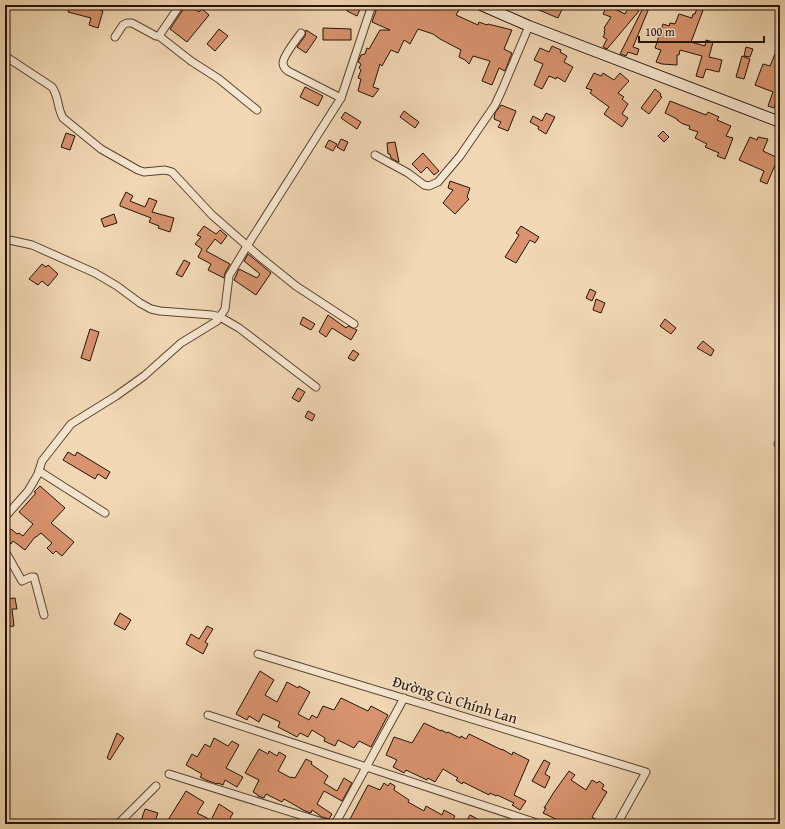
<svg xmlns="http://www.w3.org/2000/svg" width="785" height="829" viewBox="0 0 785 829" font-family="'Gentium Book Plus',serif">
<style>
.building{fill:#d9946f;stroke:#221307}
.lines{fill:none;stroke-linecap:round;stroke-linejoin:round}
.minor-casing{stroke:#564432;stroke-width:9}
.secondary-casing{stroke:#221307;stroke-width:12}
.minor{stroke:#f7e6cf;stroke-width:7}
.secondary{stroke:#f7e6cf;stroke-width:10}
.labels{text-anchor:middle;stroke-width:3;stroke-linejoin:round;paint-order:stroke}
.street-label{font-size:15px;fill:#221307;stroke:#f7e6cf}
</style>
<rect width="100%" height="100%" fill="#f2d8b5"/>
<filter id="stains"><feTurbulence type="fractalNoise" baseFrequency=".005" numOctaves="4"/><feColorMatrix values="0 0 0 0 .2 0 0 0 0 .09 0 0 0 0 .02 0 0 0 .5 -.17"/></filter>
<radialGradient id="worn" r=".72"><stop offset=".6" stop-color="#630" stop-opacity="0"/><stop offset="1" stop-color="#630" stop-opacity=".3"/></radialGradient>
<g class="building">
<path d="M 70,5 L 86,5 L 103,11 L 98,28 L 89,25 L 91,18 L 68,12 Z"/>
<path d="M 186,5 L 190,5 L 199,12 L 202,9 L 209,15 L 187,42 L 170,29 Z"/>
<path d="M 350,5 L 362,5 L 357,16 L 347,11 Z"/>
<path d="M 378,5 L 410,5 L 420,10 L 423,5 L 429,9 L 431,5 L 449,5 L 459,10 L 456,15 L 478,25 L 479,22 L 487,25 L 488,24 L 512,30 L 504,49 L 512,53 L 505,71 L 499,68 L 492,85 L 482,81 L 490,61 L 473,56 L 469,64 L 465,60 L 459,57 L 461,50 L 440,39 L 433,34 L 418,29 L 410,44 L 404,40 L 398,53 L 391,50 L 382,66 L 380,64 L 373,87 L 379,89 L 373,97 L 358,91 L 361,79 L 358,78 L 361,70 L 359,68 L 361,64 L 358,62 L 361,55 L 365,54 L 367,48 L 369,49 L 380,30 L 390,30 L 372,22 Z"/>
<path d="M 527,5 L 564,5 L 558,18 Z"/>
<path d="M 607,5 L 614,5 L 613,8 L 625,14 L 629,6 L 639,11 L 607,49 L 603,47 L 607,39 L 603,37 L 605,33 L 604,32 L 605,29 L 604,28 L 611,17 L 603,14 Z"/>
<path d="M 698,5 L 705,5 L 691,42 L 705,46 L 706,40 L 713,42 L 709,57 L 722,60 L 719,72 L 706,69 L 703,78 L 696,76 L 702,56 L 680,50 L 679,55 L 677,55 L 677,65 L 662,64 L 656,62 L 661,50 L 655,48 L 663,24 L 669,26 L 670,23 L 675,24 L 679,14 L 692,18 L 693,14 L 695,14 Z"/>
<path d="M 644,6 L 649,8 L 633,47 L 639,49 L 637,55 L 628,52 L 626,56 L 621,54 L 620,54 Z"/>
<path d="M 323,28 L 351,29 L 351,40 L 323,40 Z"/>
<path d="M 219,29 L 228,36 L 215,51 L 207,44 Z"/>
<path d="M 306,30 L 317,37 L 306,53 L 297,47 L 305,36 Z"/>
<path d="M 780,42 L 780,97 L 778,97 L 774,108 L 768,106 L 773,92 L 755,85 L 763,64 L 770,66 Z"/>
<path d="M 552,46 L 561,50 L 560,52 L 567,56 L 564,62 L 573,67 L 565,82 L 557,77 L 556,79 L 549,76 L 542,89 L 534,85 L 543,64 L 534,60 L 540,48 L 549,52 Z"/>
<path d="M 746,47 L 753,49 L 750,57 L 744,56 Z"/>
<path d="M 742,56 L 750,59 L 744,79 L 736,77 Z"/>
<path d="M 594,73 L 601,76 L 603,73 L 614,80 L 620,73 L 629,81 L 618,93 L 624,97 L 622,99 L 628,104 L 622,114 L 628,118 L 622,127 L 604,114 L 609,107 L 590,93 L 592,90 L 586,88 Z"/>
<path d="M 305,87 L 323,96 L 318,106 L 300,97 Z"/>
<path d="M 655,89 L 661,94 L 660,96 L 662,97 L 649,114 L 641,108 Z"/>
<path d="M 670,101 L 706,115 L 708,112 L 719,117 L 717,120 L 731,126 L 726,136 L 733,138 L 725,159 L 717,156 L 719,153 L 705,147 L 707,144 L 695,138 L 698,132 L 689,129 L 690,126 L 683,124 L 677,120 L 677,119 L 665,113 Z"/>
<path d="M 501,105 L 516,111 L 508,131 L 498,127 L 501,122 L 494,119 L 495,113 Z"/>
<path d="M 404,111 L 419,122 L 415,128 L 400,117 Z"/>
<path d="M 345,112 L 361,122 L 357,129 L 341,118 Z"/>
<path d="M 546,113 L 555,117 L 546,134 L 538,129 L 539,127 L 530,122 L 533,116 L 542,121 Z"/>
<path d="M 663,131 L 669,137 L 664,142 L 658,136 Z"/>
<path d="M 66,133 L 75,136 L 70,150 L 61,147 Z"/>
<path d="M 750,137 L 757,140 L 758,137 L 768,139 L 763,151 L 778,158 L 767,184 L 760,181 L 764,171 L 739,160 Z"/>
<path d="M 341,139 L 348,142 L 344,151 L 337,147 Z"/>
<path d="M 329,140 L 337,144 L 333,151 L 325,147 Z"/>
<path d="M 395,142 L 399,162 L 398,162 L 391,158 L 390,154 L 388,154 L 387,143 Z"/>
<path d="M 423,153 L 439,171 L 434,175 L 427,167 L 421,173 L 412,164 Z"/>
<path d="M 450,181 L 470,188 L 467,197 L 469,199 L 455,214 L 443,203 L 453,190 L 448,188 Z"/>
<path d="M 126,192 L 133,196 L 130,201 L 145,207 L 149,198 L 157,201 L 152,212 L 174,218 L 170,232 L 158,228 L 159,226 L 149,222 L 151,218 L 120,206 L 120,204 Z"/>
<path d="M 114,214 L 117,223 L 104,227 L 101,219 Z"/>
<path d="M 204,226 L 216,234 L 220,230 L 227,236 L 221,244 L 215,239 L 206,251 L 230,264 L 225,273 L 224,278 L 208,270 L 211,264 L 198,257 L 202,249 L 195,244 L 201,237 L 197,235 Z"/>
<path d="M 521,226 L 539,237 L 535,243 L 530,240 L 516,263 L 505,257 L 519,235 L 516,233 Z"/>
<path d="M 248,254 L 271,273 L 256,295 L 234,280 L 239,269 L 257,278 L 260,274 L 244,261 Z"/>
<path d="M 184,260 L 190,263 L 182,277 L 176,274 Z"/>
<path d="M 42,264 L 46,267 L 48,265 L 58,274 L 48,286 L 42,281 L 38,285 L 29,279 Z"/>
<path d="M 590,289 L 596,292 L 592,301 L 586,298 Z"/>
<path d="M 596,299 L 605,303 L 601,313 L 593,310 Z"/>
<path d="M 328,315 L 346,328 L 348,326 L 357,330 L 351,340 L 332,328 L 326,337 L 319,332 Z"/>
<path d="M 303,317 L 315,324 L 311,330 L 300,324 Z"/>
<path d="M 665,319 L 676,328 L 671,334 L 660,326 Z"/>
<path d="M 90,329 L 99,332 L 90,361 L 81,358 Z"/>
<path d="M 703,341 L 714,350 L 711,356 L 697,348 Z"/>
<path d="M 353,350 L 359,354 L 354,361 L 348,358 Z"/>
<path d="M 298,388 L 305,392 L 299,402 L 292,398 Z"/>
<path d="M 308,411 L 315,415 L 312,421 L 305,417 Z"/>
<path d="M 68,452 L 75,456 L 77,452 L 110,472 L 106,479 L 98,474 L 95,479 L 63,460 Z"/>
<path d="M 40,486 L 65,508 L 51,523 L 74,542 L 62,556 L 56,551 L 53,554 L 47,548 L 52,543 L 41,533 L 36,537 L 35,537 L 25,550 L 13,541 L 11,544 L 5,539 L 5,536 L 11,529 L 17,534 L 19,533 L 23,536 L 33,524 L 19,512 L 36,493 L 34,492 Z"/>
<path d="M 15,598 L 17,609 L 12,609 L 14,626 L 5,627 L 5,599 Z"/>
<path d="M 120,613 L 131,620 L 125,630 L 114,624 Z"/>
<path d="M 207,626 L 213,629 L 205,642 L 208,644 L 203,654 L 186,644 L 191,634 L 199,639 Z"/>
<path d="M 260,671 L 274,680 L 265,695 L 277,702 L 287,682 L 298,688 L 299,686 L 310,692 L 298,714 L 309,720 L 312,715 L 317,718 L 323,706 L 334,710 L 341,698 L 368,711 L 371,706 L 388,715 L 371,747 L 359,741 L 354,748 L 338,740 L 335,746 L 324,741 L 325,738 L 312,730 L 308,737 L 300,733 L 297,737 L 278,727 L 280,722 L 263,714 L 259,722 L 249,716 L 247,720 L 236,714 Z"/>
<path d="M 424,723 L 441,731 L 441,730 L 447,733 L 448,732 L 460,738 L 461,736 L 466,739 L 469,734 L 502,750 L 502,749 L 512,755 L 513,752 L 529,760 L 514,795 L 526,801 L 520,810 L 512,805 L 514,803 L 497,795 L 496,796 L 490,793 L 489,795 L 463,782 L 462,784 L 456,780 L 458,778 L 443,769 L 435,782 L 428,778 L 427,780 L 406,770 L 404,773 L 393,767 L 397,760 L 386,755 L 394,737 L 412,743 Z"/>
<path d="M 117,733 L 124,738 L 110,760 L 107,758 Z"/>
<path d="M 214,738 L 228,746 L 232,741 L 239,745 L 226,768 L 243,777 L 237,787 L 225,780 L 223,785 L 218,783 L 217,784 L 206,780 L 200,777 L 202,774 L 186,765 L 192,754 L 197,757 L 205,744 L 210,747 Z"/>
<path d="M 259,749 L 268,754 L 269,751 L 277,756 L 279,752 L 286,756 L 278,771 L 291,778 L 291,777 L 295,778 L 306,759 L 312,762 L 311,764 L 328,776 L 324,783 L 337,791 L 344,778 L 352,783 L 342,801 L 324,791 L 317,804 L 332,814 L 329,819 L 322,817 L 312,810 L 311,813 L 305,811 L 284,799 L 282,802 L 266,794 L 264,798 L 258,796 L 258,795 L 253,792 L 259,780 L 245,773 Z"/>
<path d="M 544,760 L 550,763 L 545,774 L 550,777 L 545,788 L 532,781 Z"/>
<path d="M 569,771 L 575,775 L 571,780 L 586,790 L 592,780 L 597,783 L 599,781 L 604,785 L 602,789 L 607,792 L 592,817 L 604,824 L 582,824 L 575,819 L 572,824 L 566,824 L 543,813 L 546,808 L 544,808 L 554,792 Z"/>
<path d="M 384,783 L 388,786 L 390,783 L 395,786 L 394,790 L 409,800 L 408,802 L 424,811 L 426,806 L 442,815 L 444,810 L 455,816 L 450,824 L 355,824 L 349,821 L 368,785 L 380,790 Z"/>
<path d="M 186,791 L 204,802 L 197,813 L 211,820 L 219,804 L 233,813 L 227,824 L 174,824 L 168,820 Z"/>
<path d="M 145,809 L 158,813 L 154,824 L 140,824 Z"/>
<path d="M 470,815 L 487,824 L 465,824 Z"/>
</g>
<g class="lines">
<defs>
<g id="minor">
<path d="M 301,33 C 296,40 283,56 283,63 C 283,67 285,69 288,71 L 341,98"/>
<path d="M 159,36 L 191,61 L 219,79 L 257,110"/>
<path d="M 115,37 L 123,25 L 127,23 L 132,23 L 156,36 L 159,36 L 180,5"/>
<path d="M 5,56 L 52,87 C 59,96 57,108 63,118 L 101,149 L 138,170 L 144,172 L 165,170 L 172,172 L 212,215 L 260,257 L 296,286 L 354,324"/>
<path d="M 375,155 L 408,173 L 424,185 L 429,186 L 438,182 L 460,156 L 495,105 L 502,90 L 529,26"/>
<path d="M 5,239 L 32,245 L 95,273 L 117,286 L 140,303 L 151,309 L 160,311 L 212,315 L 220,317 L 239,328 L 316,387"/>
<path d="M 778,444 L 780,445"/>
<path d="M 39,471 L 105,513"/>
<path d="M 5,517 L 28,491 L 38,474 L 42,461 L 71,424 L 116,396 L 144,376 L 181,343 L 217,321 L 225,309 L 229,276 L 247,246 L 341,98 L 372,5"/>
<path d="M 5,551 L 22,581 L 31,577 L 34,577 L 44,615"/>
<path d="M 258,654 L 646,772 L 617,824"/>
<path d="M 208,715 L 540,824"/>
<path d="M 169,774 L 329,824"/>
<path d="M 118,824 L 156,786"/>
<path d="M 335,824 L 404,698"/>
</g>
<path id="secondary" d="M 481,5 L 529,26 L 780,122"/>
</defs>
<use href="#minor" class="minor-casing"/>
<use href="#secondary" class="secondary-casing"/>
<use href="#minor" class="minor"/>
<use href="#secondary" class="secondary"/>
</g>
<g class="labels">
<g class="street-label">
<text transform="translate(455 700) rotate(17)" y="5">Đường Cù Chính Lan</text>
</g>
</g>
<rect width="785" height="829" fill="none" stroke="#f2d8b5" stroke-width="20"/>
<rect x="6" y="6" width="773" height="817" fill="none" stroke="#221307" stroke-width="2"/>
<rect x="10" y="10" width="765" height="809" fill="none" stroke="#221307"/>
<path d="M639 36v6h125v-6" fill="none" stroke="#221307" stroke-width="2"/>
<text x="645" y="36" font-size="12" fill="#221307" stroke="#f7e6cf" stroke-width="3" paint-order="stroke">100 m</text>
<rect width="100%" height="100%" filter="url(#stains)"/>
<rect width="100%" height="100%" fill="url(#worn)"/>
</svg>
